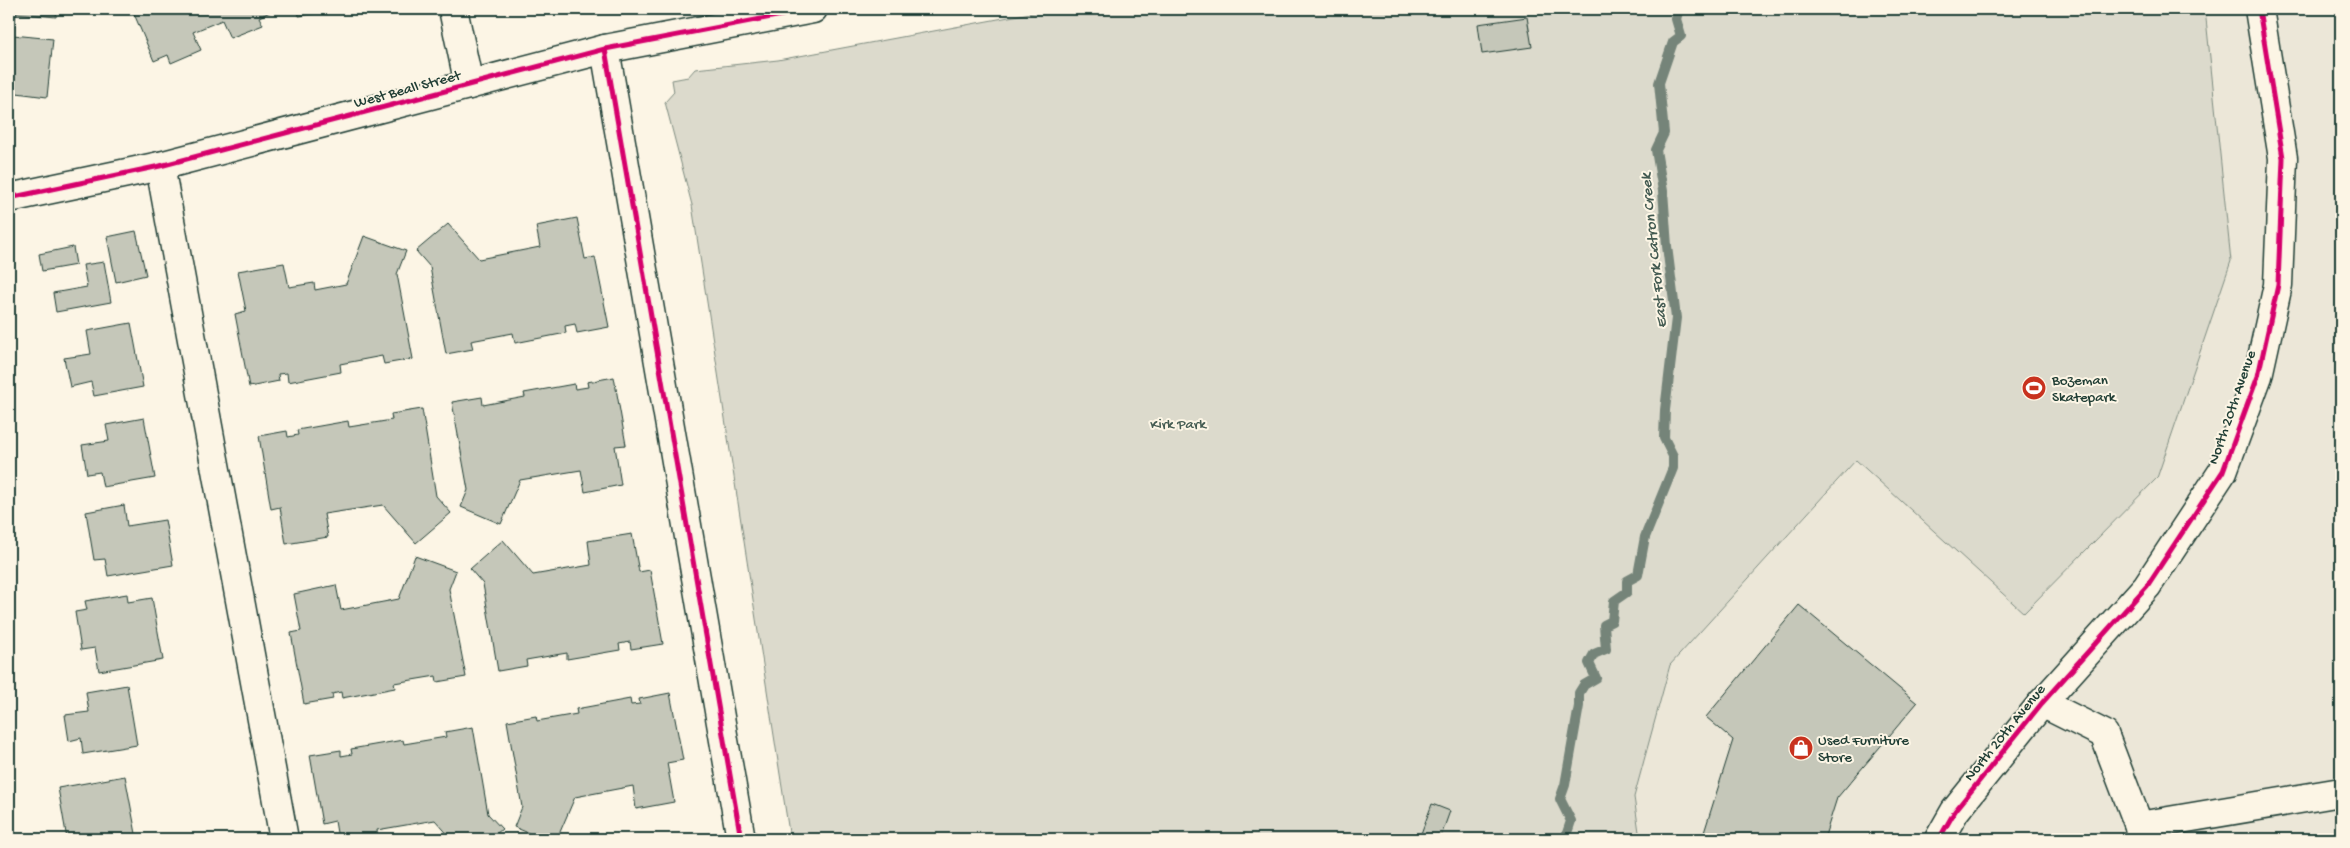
<svg xmlns="http://www.w3.org/2000/svg" width="2350" height="848" viewBox="0 0 2350 848" font-family="'Gochi Hand',sans-serif">
<style>
.built{fill:#ece7d8}
.green{fill:#dcdacc;stroke:#7e8c80}
.lines{fill:none;stroke-linecap:round;stroke-linejoin:round}
.stream{stroke:#758479;stroke-width:10}
.building{fill:#c5c7b9;stroke:#1f3d34}
.minor-casing{stroke:#1f3d34;stroke-width:31}
.minor{stroke:#fcf5e5;stroke-width:28}
.cycleway-casing{stroke:#fcf5e5;stroke-width:8}
.cycleway{stroke:#d6006c;stroke-width:5}
.labels{text-anchor:middle;stroke-width:4;stroke-linejoin:round;paint-order:stroke}
.street-label{font-size:15px;fill:#1f3d34;stroke:#fcf5e5}
.poi-label{font-size:15px;fill:#1f3d34;stroke:#fcf5e5;text-anchor:start}
.park-label{font-size:15px;fill:#455c52;stroke:#fcf5e5}
.water-label{font-size:16px;font-style:italic;fill:#435a51;stroke:#fcf5e5}
</style>
<rect width="100%" height="100%" fill="#fcf5e5"/>
<filter id="ink" filterUnits="userSpaceOnUse"><feTurbulence type="fractalNoise" baseFrequency=".02" numOctaves="2"/><feDisplacementMap in="SourceGraphic" scale="10" xChannelSelector="R" yChannelSelector="G"/><feConvolveMatrix kernelMatrix="1 2 1 2 8 2 1 2 1" color-interpolation-filters="sRGB"/></filter>
<g filter="url(#ink)">
<path class="built" d="M 2205,9 L 2341,9 L 2341,839 L 1640,839 L 1634,797 L 1670,665 L 1857,460 L 2024,613 L 2157,478 L 2231,261 Z"/>
<path class="green" d="M 1052,9 L 2205,9 L 2231,261 L 2157,478 L 2024,613 L 1856,460 L 1670,665 L 1634,797 L 1640,839 L 790,839 L 692,205 L 665,102 L 674,92 L 672,80 L 688,77 L 695,69 L 778,60 Z"/>
<g class="lines">
<path class="stream" d="M 1565,839 L 1571,821 L 1560,799 L 1565,785 L 1579,706 L 1579,693 L 1584,685 L 1596,678 L 1589,663 L 1594,654 L 1606,649 L 1604,625 L 1612,621 L 1614,601 L 1627,592 L 1627,581 L 1638,575 L 1645,537 L 1673,468 L 1673,456 L 1664,438 L 1665,410 L 1676,318 L 1667,246 L 1663,191 L 1656,150 L 1664,133 L 1659,83 L 1673,42 L 1681,36 L 1676,19 L 1679,9"/>
</g>
<g class="building">
<path d="M 9,9 L 57,9 L 56,17 L 16,13 L 13,35 L 53,39 L 47,97 L 9,92 Z"/>
<path d="M 132,9 L 269,9 L 270,12 L 259,17 L 263,25 L 230,38 L 222,20 L 193,32 L 201,50 L 171,63 L 168,55 L 154,61 Z"/>
<path d="M 298,9 L 344,9 L 299,16 Z"/>
<path d="M 1527,17 L 1532,47 L 1482,54 L 1478,24 Z"/>
<path d="M 577,218 L 585,259 L 595,257 L 609,327 L 577,333 L 575,324 L 565,326 L 566,333 L 515,343 L 513,333 L 471,341 L 473,349 L 446,354 L 430,267 L 416,251 L 448,224 L 479,259 L 540,247 L 536,226 Z"/>
<path d="M 136,231 L 146,275 L 116,282 L 107,237 Z"/>
<path d="M 364,236 L 406,251 L 397,274 L 413,359 L 384,364 L 382,356 L 340,364 L 341,372 L 288,382 L 287,373 L 278,374 L 279,381 L 249,387 L 235,314 L 246,311 L 238,271 L 284,263 L 289,287 L 314,283 L 315,290 L 346,284 Z"/>
<path d="M 73,247 L 76,265 L 42,271 L 39,254 Z"/>
<path d="M 104,262 L 111,302 L 56,312 L 53,293 L 87,287 L 83,265 Z"/>
<path d="M 131,323 L 143,387 L 94,396 L 91,382 L 70,387 L 64,358 L 91,354 L 87,331 Z"/>
<path d="M 614,377 L 626,445 L 615,446 L 621,485 L 585,492 L 581,470 L 520,480 L 501,524 L 461,507 L 468,490 L 452,402 L 482,397 L 483,405 L 525,397 L 524,393 L 574,384 L 575,389 L 588,387 L 587,382 Z"/>
<path d="M 422,409 L 436,496 L 451,513 L 416,543 L 383,505 L 324,514 L 328,537 L 286,544 L 280,507 L 271,509 L 259,436 L 287,431 L 288,437 L 298,435 L 297,430 L 348,421 L 349,427 L 392,420 L 391,414 Z"/>
<path d="M 144,418 L 155,478 L 103,487 L 100,472 L 87,474 L 82,445 L 109,441 L 106,425 Z"/>
<path d="M 124,505 L 127,526 L 165,520 L 173,565 L 108,576 L 105,559 L 94,560 L 86,512 Z"/>
<path d="M 632,534 L 639,572 L 650,570 L 663,644 L 631,649 L 630,642 L 619,644 L 620,650 L 567,659 L 567,653 L 526,660 L 527,666 L 498,671 L 483,584 L 470,569 L 503,540 L 533,575 L 591,565 L 588,541 Z"/>
<path d="M 415,556 L 456,571 L 449,589 L 466,677 L 437,682 L 436,676 L 394,683 L 395,688 L 342,698 L 341,692 L 332,694 L 333,699 L 304,704 L 291,633 L 301,631 L 294,594 L 336,585 L 341,610 L 399,599 Z"/>
<path d="M 127,594 L 128,602 L 152,598 L 163,660 L 99,671 L 95,648 L 81,650 L 75,612 L 87,610 L 85,601 Z"/>
<path d="M 1799,605 L 1917,703 L 1837,798 L 1824,839 L 1702,839 L 1733,740 L 1706,717 Z"/>
<path d="M 127,685 L 137,745 L 83,754 L 81,738 L 69,741 L 65,715 L 89,712 L 86,692 Z"/>
<path d="M 670,693 L 683,760 L 667,763 L 674,802 L 636,809 L 633,786 L 575,797 L 557,839 L 543,839 L 514,827 L 522,807 L 507,721 L 536,716 L 537,721 L 577,714 L 576,709 L 630,699 L 631,705 L 640,704 L 639,699 Z"/>
<path d="M 473,727 L 488,814 L 502,829 L 490,839 L 452,839 L 435,820 L 377,830 L 378,839 L 338,839 L 335,821 L 322,824 L 310,755 L 341,750 L 341,756 L 352,754 L 351,749 L 403,740 L 404,744 L 446,737 L 445,732 Z"/>
<path d="M 125,776 L 137,839 L 67,839 L 58,788 Z"/>
<path d="M 1432,804 L 1450,811 L 1440,839 L 1419,839 Z"/>
</g>
<g class="lines">
<defs>
<g id="minor">
<path d="M 453,9 L 469,85"/>
<path d="M 605,49 L 741,839"/>
<path d="M 160,166 L 284,839"/>
<path d="M 9,198 L 160,166 L 605,49 L 813,9"/>
<path d="M 2042,703 L 2104,734 L 2139,826 L 2141,839"/>
<path d="M 2139,826 L 2341,792"/>
<path d="M 1939,839 L 1955,811 L 2042,703 L 2147,586 L 2223,471 L 2258,376 L 2278,285 L 2283,158 L 2259,9"/>
</g>
</defs>
<use href="#minor" class="minor-casing"/>
<use href="#minor" class="minor"/>
<defs>
<g id="cycleway">
<path d="M 605,49 L 741,839"/>
<path d="M 9,198 L 160,166 L 605,49 L 813,9"/>
<path d="M 1939,839 L 1955,811 L 2042,703 L 2147,586 L 2223,471 L 2258,376 L 2278,285 L 2283,158 L 2259,9"/>
</g>
</defs>
<use href="#cycleway" class="cycleway-casing"/>
<use href="#cycleway" class="cycleway"/>
</g>
</g>
<defs>
<symbol id="stadium-disc" viewBox="-11 -11 22 22"><circle r="9.5" fill="#c8321e" stroke="#fcf5e5"/><path d="M0-5a6.5 5 0 1 0 0 10a6.5 5 0 1 0 0-10ZM-3.5-1.8h7v3.6h-7Z" fill="#fff"/></symbol>
<symbol id="shop-disc" viewBox="-11 -11 22 22"><circle r="9.5" fill="#c8321e" stroke="#fcf5e5"/><path d="M-5-2.5h2.3a2.7 3.5 0 0 1 5.4 0H5L5.5 6h-11ZM-1.5-2.5h3a1.5 2.3 0 0 0-3 0Z" fill="#fff"/></symbol>
</defs>
<g fill-rule="evenodd">
<use href="#stadium-disc" x="2020" y="374" width="28" height="28"/>
<use href="#shop-disc" x="1787" y="734" width="28" height="28"/>
</g>
<g class="labels">
<g class="street-label">
<text transform="translate(407 88) rotate(-15)" y="5">West Beall Street</text>
<text transform="translate(2231 407) rotate(-71)" y="5">North 20th Avenue</text>
<text transform="translate(2004 732) rotate(-51)" y="5">North 20th Avenue</text>
</g>
<g class="poi-label">
<text x="2052" y="384">Bozeman<tspan x="2052" dy="17">Skatepark</tspan></text>
<text x="1818" y="744">Used Furniture<tspan x="1818" dy="17">Store</tspan></text>
</g>
<g class="park-label">
<text x="1178" y="428">Kirk Park</text>
</g>
<g class="water-label">
<text transform="translate(1652 251) rotate(-96)" y="6">East Fork Catron Creek</text>
</g>
</g>
<rect width="2350" height="848" fill="none" stroke="#fcf5e5" stroke-width="30"/>
<rect x="15" y="15" width="2320" height="818" fill="none" stroke="#1f3d34" stroke-width="2" filter="url(#ink)"/>
</svg>
